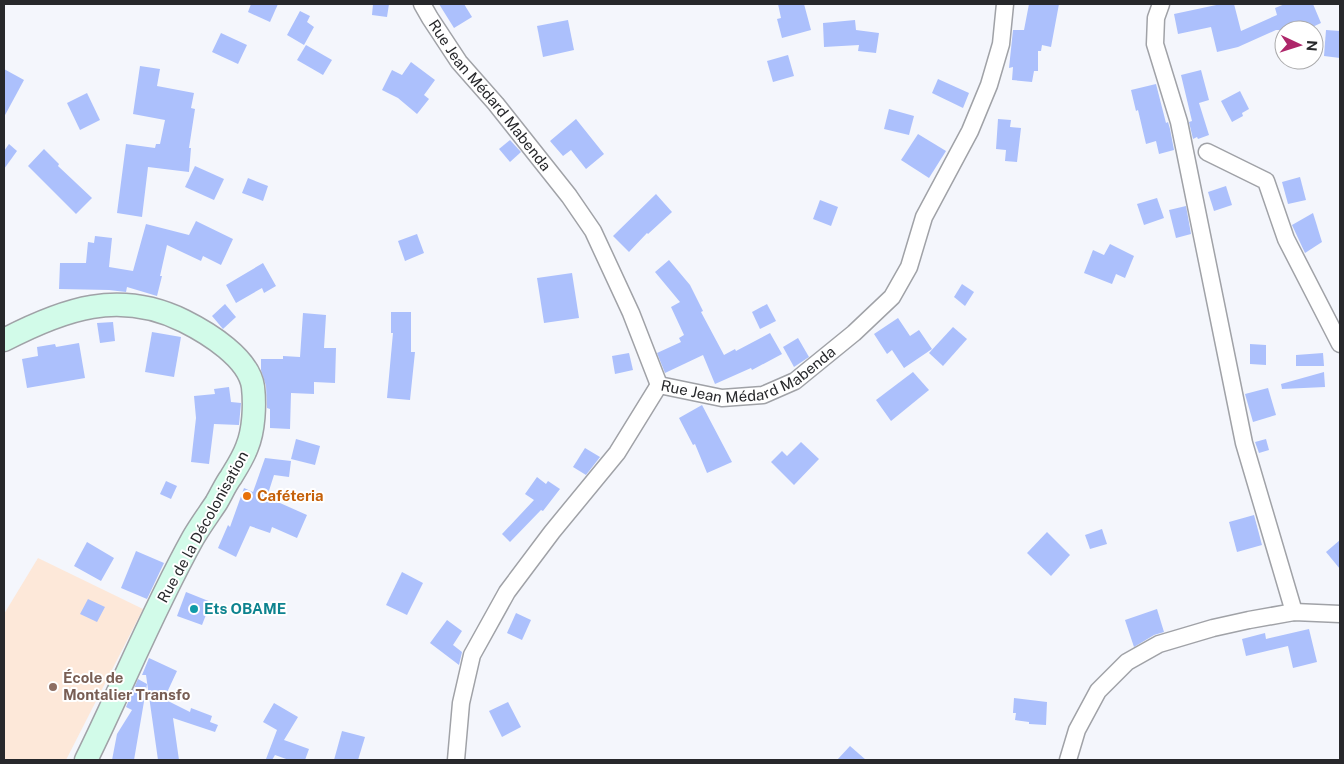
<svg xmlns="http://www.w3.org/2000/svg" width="1344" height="764" viewBox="0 0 1344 764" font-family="'Public Sans',sans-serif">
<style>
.education{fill:#fde8d9}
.building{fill:#acc0fc}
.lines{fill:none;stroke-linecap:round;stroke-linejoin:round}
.street-casing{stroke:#a0a2a7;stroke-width:19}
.secondary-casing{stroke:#a0a2a7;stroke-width:25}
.street{stroke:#fff;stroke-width:16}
.secondary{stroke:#d2fbe9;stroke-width:22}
.food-dot{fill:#e8710a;stroke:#fff;stroke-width:2}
.culture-dot{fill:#0f9aa8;stroke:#fff;stroke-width:2}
.education-dot{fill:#8d6e63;stroke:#fff;stroke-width:2}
.labels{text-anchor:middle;stroke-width:4;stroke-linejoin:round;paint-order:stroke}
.street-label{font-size:15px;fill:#27282b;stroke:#fff}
.food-label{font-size:15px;font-weight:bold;fill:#c56008;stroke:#fff;text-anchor:start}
.culture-label{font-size:15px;font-weight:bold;fill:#0d838f;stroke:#fff;text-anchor:start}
.education-label{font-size:15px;font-weight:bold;fill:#785e54;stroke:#fff;text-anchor:start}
</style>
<rect width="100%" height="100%" fill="#f4f6fc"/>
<path class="education" d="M 38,558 L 143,609 L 66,760 L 4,760 L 4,614 Z"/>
<g class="building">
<path d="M 251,4 L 278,4 L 270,22 L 248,12 Z"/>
<path d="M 373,4 L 389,4 L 387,17 L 372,15 Z"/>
<path d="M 439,4 L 464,4 L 472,17 L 454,28 Z"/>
<path d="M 778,4 L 804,4 L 811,30 L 782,38 L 777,19 L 781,18 Z"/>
<path d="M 1029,4 L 1059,4 L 1051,47 L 1042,45 L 1041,51 L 1038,51 L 1038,71 L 1034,71 L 1032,82 L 1012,80 L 1013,67 L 1009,68 L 1013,30 L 1024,30 Z"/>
<path d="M 1221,4 L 1234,4 L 1241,31 L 1277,15 L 1275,8 L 1285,4 L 1313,4 L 1321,23 L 1306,30 L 1276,30 L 1238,47 L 1217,52 L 1211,27 L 1178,34 L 1174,14 Z"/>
<path d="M 300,11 L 310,16 L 307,22 L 314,27 L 304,45 L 287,35 Z"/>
<path d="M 568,20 L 574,50 L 543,57 L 537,26 Z"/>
<path d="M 855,20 L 856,30 L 879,33 L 876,53 L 858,51 L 859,45 L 824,47 L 823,23 Z"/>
<path d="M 1326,30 L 1340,31 L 1340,58 L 1324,56 Z"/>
<path d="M 221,33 L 247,45 L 238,64 L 212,52 Z"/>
<path d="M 306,45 L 332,60 L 323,75 L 297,60 Z"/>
<path d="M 788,55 L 794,76 L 773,82 L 767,61 Z"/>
<path d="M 411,62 L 435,80 L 424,95 L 429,99 L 417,114 L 398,98 L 382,90 L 392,70 L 402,75 Z"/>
<path d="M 140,66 L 160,69 L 157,86 L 194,93 L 191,108 L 195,109 L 189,148 L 191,148 L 189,172 L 148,167 L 142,217 L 117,213 L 126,144 L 155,148 L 156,144 L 160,144 L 165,120 L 133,114 Z"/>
<path d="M 4,69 L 24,80 L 4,117 Z"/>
<path d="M 1201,70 L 1209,100 L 1199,103 L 1209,135 L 1198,139 L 1197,137 L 1193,139 L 1189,122 L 1192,121 L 1181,75 Z"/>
<path d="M 938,79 L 969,93 L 963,108 L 932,93 Z"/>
<path d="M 1156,84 L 1166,123 L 1168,122 L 1170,129 L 1174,150 L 1159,154 L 1156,141 L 1146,144 L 1138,110 L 1136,111 L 1131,90 Z"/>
<path d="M 1240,91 L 1249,109 L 1242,113 L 1243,116 L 1232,122 L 1221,101 Z"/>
<path d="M 87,93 L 100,120 L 80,130 L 67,103 Z"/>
<path d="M 889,109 L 914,116 L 909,135 L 884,129 Z"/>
<path d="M 576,119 L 604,154 L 586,169 L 571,150 L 563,156 L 550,141 Z"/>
<path d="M 998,119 L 1011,120 L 1010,127 L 1021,128 L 1017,162 L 1005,161 L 1006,150 L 996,149 Z"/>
<path d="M 918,134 L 946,151 L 929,178 L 901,160 Z"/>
<path d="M 510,140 L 521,152 L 510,162 L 499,149 Z"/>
<path d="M 9,144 L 17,151 L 4,169 L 4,151 Z"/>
<path d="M 44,149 L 59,164 L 58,166 L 92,198 L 76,214 L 28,166 Z"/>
<path d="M 195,166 L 224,179 L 214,200 L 185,187 Z"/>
<path d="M 1300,177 L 1306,200 L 1288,204 L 1282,182 Z"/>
<path d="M 248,178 L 268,186 L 263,201 L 242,193 Z"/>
<path d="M 1226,186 L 1232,205 L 1214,211 L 1208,192 Z"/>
<path d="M 656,194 L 672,212 L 648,234 L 647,233 L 629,252 L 613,236 Z"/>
<path d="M 1157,198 L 1164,218 L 1144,225 L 1137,204 Z"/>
<path d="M 820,200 L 838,207 L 831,226 L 813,219 Z"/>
<path d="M 1186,206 L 1191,234 L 1176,238 L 1169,210 Z"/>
<path d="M 1313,213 L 1322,242 L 1305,253 L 1292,225 Z"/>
<path d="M 196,221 L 233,239 L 221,265 L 203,256 L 201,261 L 167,245 L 160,276 L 162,276 L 157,296 L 127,287 L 126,292 L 109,290 L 59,289 L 60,263 L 86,263 L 88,242 L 94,243 L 95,236 L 112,238 L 109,267 L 133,271 L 146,224 L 189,235 Z"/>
<path d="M 417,234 L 424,253 L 405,261 L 398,241 Z"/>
<path d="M 1110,244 L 1134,256 L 1125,278 L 1116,274 L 1112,284 L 1084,273 L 1093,250 L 1104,255 Z"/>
<path d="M 669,260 L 690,285 L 703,311 L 701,312 L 724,355 L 735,349 L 736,351 L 770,333 L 782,354 L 752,370 L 751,368 L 715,384 L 703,355 L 665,373 L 657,353 L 681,342 L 679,338 L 684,335 L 671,307 L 680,302 L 655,272 Z"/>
<path d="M 263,263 L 276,286 L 264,293 L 262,288 L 236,303 L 226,285 Z"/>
<path d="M 572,273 L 579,318 L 544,323 L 537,278 Z"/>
<path d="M 962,284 L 974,292 L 965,306 L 954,297 Z"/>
<path d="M 225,304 L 236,317 L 223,329 L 212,316 Z"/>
<path d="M 767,304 L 776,321 L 760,329 L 752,312 Z"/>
<path d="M 391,312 L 411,312 L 411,352 L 415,352 L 410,400 L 387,398 L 393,333 L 391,333 Z"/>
<path d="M 303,313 L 326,315 L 324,348 L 336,348 L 335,383 L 314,382 L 314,394 L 291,393 L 290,429 L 270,428 L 270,409 L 267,408 L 266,386 L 261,370 L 261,359 L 283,359 L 283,356 L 300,357 Z"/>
<path d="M 898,318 L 910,336 L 919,330 L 932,349 L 904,368 L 892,350 L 887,354 L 874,334 Z"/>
<path d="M 113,322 L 115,341 L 100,343 L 97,323 Z"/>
<path d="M 953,327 L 967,339 L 943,366 L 929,353 Z"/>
<path d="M 152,332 L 181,337 L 174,377 L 145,372 Z"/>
<path d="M 798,338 L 809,357 L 794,367 L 783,347 Z"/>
<path d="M 79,343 L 85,378 L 27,388 L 22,359 L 38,356 L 37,347 L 55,344 L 56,347 Z"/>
<path d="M 1250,344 L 1266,345 L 1266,365 L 1250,364 Z"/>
<path d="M 629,353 L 633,370 L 615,374 L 612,356 Z"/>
<path d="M 1323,353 L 1324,366 L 1296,366 L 1296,355 Z"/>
<path d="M 913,372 L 929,390 L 891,421 L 876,400 Z"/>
<path d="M 1324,372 L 1325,387 L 1282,389 L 1281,384 Z"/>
<path d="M 229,387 L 231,402 L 241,403 L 239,425 L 214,424 L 209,464 L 191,462 L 196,418 L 194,396 L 215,394 L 214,389 Z"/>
<path d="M 1268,388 L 1276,415 L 1253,422 L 1245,394 Z"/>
<path d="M 702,405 L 732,462 L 707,473 L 695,444 L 693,445 L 679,418 Z"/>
<path d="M 296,439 L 320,446 L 315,465 L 291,459 Z"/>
<path d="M 1266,439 L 1269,450 L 1259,453 L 1255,442 Z"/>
<path d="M 801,442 L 819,459 L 794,485 L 771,462 L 782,451 L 787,456 Z"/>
<path d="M 585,448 L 600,457 L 586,475 L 573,467 Z"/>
<path d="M 265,458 L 291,461 L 289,477 L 274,475 L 267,497 L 281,502 L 280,503 L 307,515 L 297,538 L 272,527 L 270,533 L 250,526 L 236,557 L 218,548 L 228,525 L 230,527 L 244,488 L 253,492 Z"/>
<path d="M 537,477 L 546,484 L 548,481 L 560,489 L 543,511 L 541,510 L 510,542 L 502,534 L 534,500 L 525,494 Z"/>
<path d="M 166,481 L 177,486 L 171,499 L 160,494 Z"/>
<path d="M 1254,515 L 1262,545 L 1237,552 L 1229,522 Z"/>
<path d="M 1102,529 L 1107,544 L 1090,549 L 1085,535 Z"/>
<path d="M 1047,532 L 1070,555 L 1051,576 L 1027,553 Z"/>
<path d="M 1340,540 L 1340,569 L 1326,552 Z"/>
<path d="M 87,542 L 114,558 L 101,581 L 74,566 Z"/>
<path d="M 136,551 L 164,563 L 147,599 L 121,588 Z"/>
<path d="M 402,572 L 423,583 L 407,615 L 386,605 Z"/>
<path d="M 186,592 L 211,602 L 202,625 L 177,616 Z"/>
<path d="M 88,599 L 105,607 L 97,622 L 80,614 Z"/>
<path d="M 1157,609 L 1164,632 L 1154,635 L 1134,647 L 1125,620 Z"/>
<path d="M 516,613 L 531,620 L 522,640 L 507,633 Z"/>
<path d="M 447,620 L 462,631 L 453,645 L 462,652 L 459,665 L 430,643 Z"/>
<path d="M 1309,629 L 1317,662 L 1293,668 L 1288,646 L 1246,656 L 1242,639 L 1265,633 L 1266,639 Z"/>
<path d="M 149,658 L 177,671 L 164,699 L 190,712 L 191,708 L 212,716 L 210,722 L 218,725 L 215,732 L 173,718 L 179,760 L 158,760 L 146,675 L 142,675 Z"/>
<path d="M 138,679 L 147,684 L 134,760 L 112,760 L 117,734 L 132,710 L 126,707 Z"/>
<path d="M 1014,698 L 1047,702 L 1046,725 L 1029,724 L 1029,722 L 1015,720 L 1016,713 L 1013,713 Z"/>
<path d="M 508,702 L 521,727 L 502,737 L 489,711 Z"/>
<path d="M 274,703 L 298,717 L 284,740 L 309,749 L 305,760 L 289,760 L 275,755 L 272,760 L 266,759 L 277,730 L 263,722 Z"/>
<path d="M 342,731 L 365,737 L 358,760 L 334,760 Z"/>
<path d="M 850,746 L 866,760 L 837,760 Z"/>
</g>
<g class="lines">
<defs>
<g id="street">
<path id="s1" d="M 422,4 L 430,18 L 459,62 L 496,104 L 569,196 L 593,231 L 631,313 L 659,385"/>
<path d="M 1161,4 L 1156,18 L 1155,44 L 1179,122 L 1244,443 L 1294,612"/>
<path d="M 1207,152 L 1266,181 L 1286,239 L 1340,344"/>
<path id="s2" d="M 659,385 L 722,398 L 763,395 L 795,381 L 854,333 L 892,297 L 909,267 L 924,217 L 970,131 L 989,85 L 1001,44 L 1005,4"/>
<path d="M 456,760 L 461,703 L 472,655 L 507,592 L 552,532 L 617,453 L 659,385"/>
<path d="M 1068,760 L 1077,730 L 1098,691 L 1127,662 L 1159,644 L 1213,628 L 1249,620 L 1294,612 L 1340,614"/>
</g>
<path id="secondary" d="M 4,340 C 64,309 119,289 184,321 C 208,333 249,358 253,387 C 255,405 254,430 247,447 C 243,458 237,467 231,477 C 225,485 221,495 216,503 C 208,515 200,526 193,538 C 153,610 122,687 86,760"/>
</defs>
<use href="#street" class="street-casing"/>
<use href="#secondary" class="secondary-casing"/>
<use href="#street" class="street"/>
<use href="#secondary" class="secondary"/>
</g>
<circle class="food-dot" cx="247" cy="496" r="5"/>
<circle class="culture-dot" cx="194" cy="609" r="5"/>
<circle class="education-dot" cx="53" cy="687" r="5"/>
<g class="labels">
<g class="street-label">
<text dy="5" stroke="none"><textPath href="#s1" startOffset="114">Rue Jean Médard Mabenda</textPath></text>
<text dy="5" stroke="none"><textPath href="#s2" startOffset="96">Rue Jean Médard Mabenda</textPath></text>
<text transform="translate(203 527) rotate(-61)" y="5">Rue de la Décolonisation</text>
</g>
<g class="food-label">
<text x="257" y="501">Caféteria</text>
</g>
<g class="culture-label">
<text x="204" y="614">Ets OBAME</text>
</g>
<g class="education-label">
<text x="63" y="683">École de<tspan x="63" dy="17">Montalier Transfo</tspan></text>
</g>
</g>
<rect width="1344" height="764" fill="none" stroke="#27282b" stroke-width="10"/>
<g transform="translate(1299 45) rotate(94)"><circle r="24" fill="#ffffff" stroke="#a9a9aa"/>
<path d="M0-4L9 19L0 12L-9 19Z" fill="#ae266a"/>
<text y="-8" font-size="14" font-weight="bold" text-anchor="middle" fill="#27282b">N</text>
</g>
</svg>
